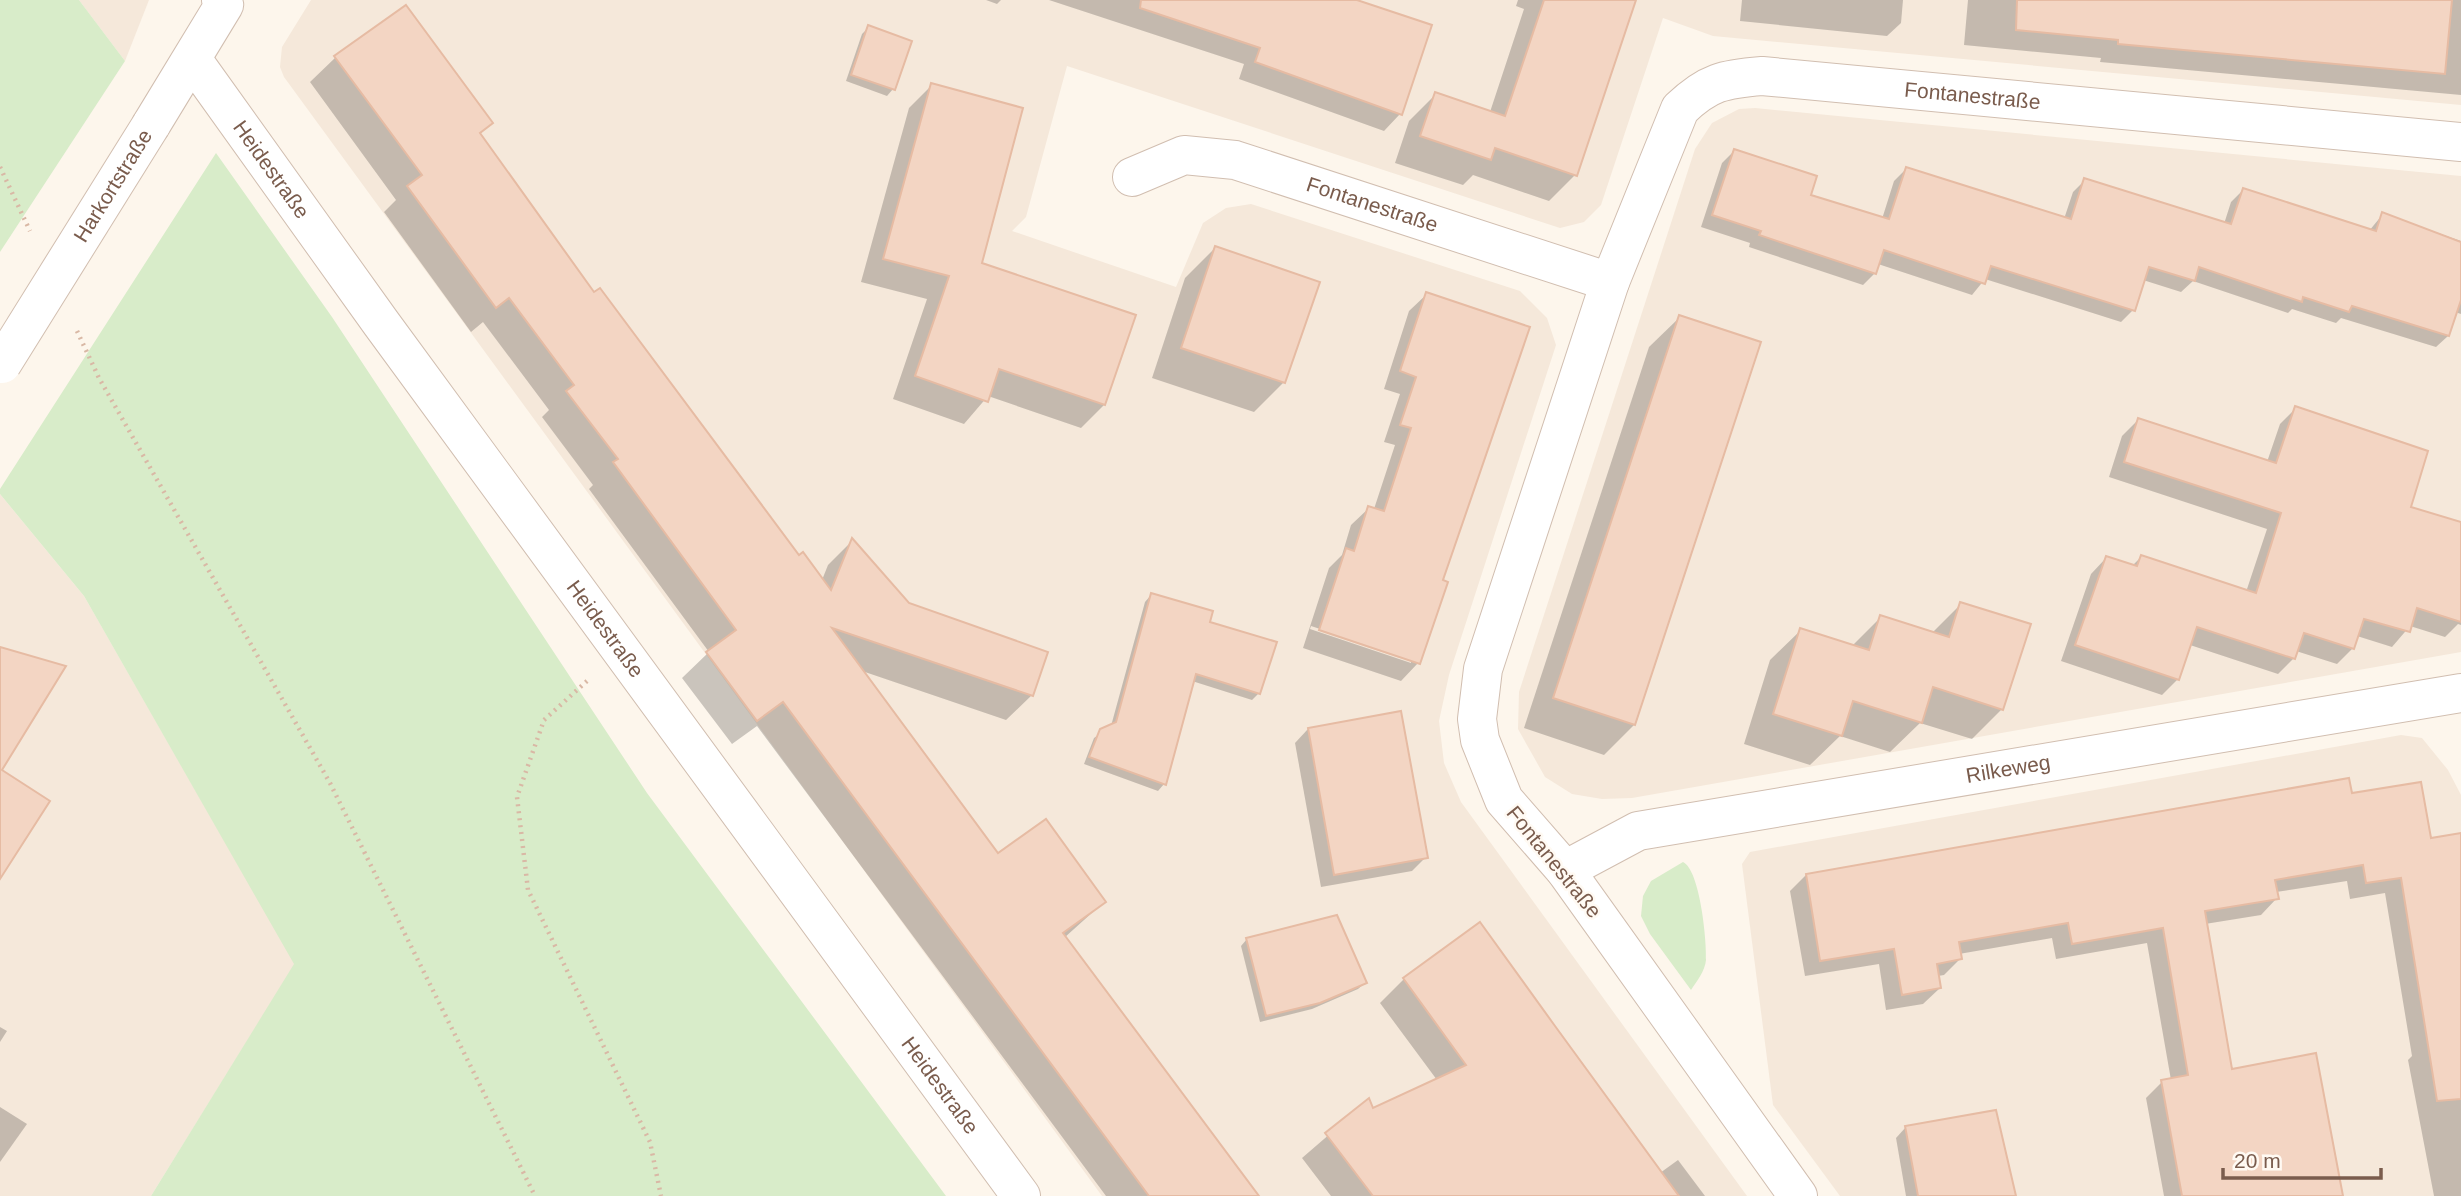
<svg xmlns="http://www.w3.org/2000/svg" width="2461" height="1196" viewBox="0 0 2461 1196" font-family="Helvetica,sans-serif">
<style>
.residential{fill:#f5e8da}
.green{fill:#d8ecc9}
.shadow{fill:#0003;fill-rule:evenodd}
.building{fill:#f3d5c3;stroke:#e6bba3;stroke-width:2}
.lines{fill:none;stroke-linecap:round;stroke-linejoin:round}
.minor-casing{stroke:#d1beb0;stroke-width:40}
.tertiary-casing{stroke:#d1beb0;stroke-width:40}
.path{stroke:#d9b8a5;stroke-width:4.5;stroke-dasharray:2 5;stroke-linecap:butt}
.minor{stroke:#fff;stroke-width:38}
.tertiary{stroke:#fff;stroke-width:38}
.tertiary-bridge-casing{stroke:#d1beb0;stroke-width:40;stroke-linecap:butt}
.tertiary-bridge{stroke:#fff;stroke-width:38}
.labels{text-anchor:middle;stroke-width:5;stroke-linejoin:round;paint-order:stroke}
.street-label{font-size:21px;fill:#7a5c4d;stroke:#fffaf3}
</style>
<rect width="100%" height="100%" fill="#fdf6ec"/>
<g class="residential">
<path d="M 79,0 L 149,0 L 125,61 Z"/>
<path d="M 311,0 L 2461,0 L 2461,105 L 1713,36 L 1663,18 L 1601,205 L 1584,222 L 1560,228 L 1067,66 L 1026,217 L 1012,231 L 1176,287 L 1203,223 L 1226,208 L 1251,204 L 1520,291 L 1547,318 L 1556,345 L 1449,675 L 1439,721 L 1444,763 L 1461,802 L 1747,1196 L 1102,1196 L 284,77 L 280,67 L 282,47 Z"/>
<path d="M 1755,108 L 2461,176 L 2461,652 L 1632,798 L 1602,799 L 1572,794 L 1545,777 L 1518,729 L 1519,692 L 1695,149 L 1712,123 L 1739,109 Z"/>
<path d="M 0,494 L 84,596 L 295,964 L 151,1196 L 0,1196 Z"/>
<path d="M 2401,735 L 2422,738 L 2448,770 L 2461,795 L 2461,1196 L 1840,1196 L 1773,1105 L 1742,864 L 1750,852 Z"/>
</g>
<g class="green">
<path d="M 0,0 L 79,0 L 125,61 L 0,252 Z"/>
<path d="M 216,153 L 332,317 L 647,793 L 946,1196 L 151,1196 L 294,964 L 84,596 L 0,494 L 0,489 Z"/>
<path d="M 1683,862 C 1700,870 1707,941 1706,960 C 1705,971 1697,981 1691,990 L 1650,934 L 1641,916 L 1643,896 L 1651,881 Z"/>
</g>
<g class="shadow">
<path d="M 986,0 L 1001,0 L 997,4 Z"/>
<path d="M 1049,0 L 1351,0 L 1400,114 L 1384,131 L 1239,79 L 1244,64 Z"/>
<path d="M 1518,0 L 1634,0 L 1575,175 L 1549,201 L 1473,175 L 1463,185 L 1395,163 L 1409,121 L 1436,94 L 1490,112 L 1524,9 L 1516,6 Z"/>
<path d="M 1742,0 L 1903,0 L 1901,23 L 1887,36 L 1740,21 Z"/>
<path d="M 1968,0 L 2461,0 L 2461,95 L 2100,62 L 2101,58 L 1964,45 Z"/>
<path d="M 869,27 L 910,42 L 893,89 L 887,96 L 846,81 L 862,34 Z"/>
<path d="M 336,57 L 491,123 L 479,135 L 594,295 L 799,558 L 822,580 L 828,565 L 852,541 L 908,605 L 1032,695 L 1006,720 L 862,671 L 997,856 L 1104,902 L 1064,938 L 1257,1196 L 1106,1196 L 757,726 L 732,744 L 682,678 L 709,652 L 589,489 L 593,485 L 542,417 L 549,410 L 483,322 L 471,332 L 384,212 L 396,200 L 310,82 Z"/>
<path d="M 932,85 L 980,264 L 1104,405 L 1081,428 L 988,396 L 964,424 L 893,399 L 927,299 L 861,282 L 909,108 Z"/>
<path d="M 1734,151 L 1809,196 L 1882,219 L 1894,181 L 1906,169 L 2064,219 L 2073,192 L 2085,180 L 2224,224 L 2231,202 L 2243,190 L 2369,231 L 2383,214 L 2461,241 L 2461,314 L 2455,312 L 2448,336 L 2436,347 L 2341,318 L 2336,323 L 2292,309 L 2288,313 L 2193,281 L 2181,292 L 2143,280 L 2133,310 L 2121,322 L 1985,279 L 1972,295 L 1878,264 L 1875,273 L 1863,285 L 1749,247 L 1750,243 L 1701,227 L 1722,163 Z"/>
<path d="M 1215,248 L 1284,382 L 1254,412 L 1152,378 L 1185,278 Z"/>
<path d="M 1427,294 L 1441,581 L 1418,663 L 1401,681 L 1303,648 L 1329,568 L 1342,555 L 1351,525 L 1369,508 L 1374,509 L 1395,445 L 1384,442 L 1400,394 L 1384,389 L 1409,311 ZM 1311,626 L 1411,659 L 1411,663 L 1310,629 Z"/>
<path d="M 1680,317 L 1634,725 L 1604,755 L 1524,728 L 1649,347 Z"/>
<path d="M 2296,408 L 2409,508 L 2461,524 L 2461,625 L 2458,624 L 2445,637 L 2410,626 L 2392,647 L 2357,636 L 2353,648 L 2337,664 L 2296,651 L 2294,658 L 2278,674 L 2190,645 L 2178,679 L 2162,695 L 2061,661 L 2091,574 L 2106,558 L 2132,566 L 2141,557 L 2246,592 L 2267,529 L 2109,477 L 2122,436 L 2138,420 L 2267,462 L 2280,424 Z"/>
<path d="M 1151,595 L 1208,623 L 1274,644 L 1258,694 L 1252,700 L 1192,681 L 1164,784 L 1158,791 L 1084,764 L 1094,738 L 1111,726 L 1145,602 Z"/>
<path d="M 1961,604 L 2002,709 L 1972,739 L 1920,723 L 1890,752 L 1840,736 L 1810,765 L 1744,744 L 1770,660 L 1801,630 L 1852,646 L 1881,617 L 1932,633 Z"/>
<path d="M 1308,729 L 1426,857 L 1412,871 L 1321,887 L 1295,743 Z"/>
<path d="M 2350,795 L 2430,840 L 2461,834 L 2461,1196 L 2434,1196 L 2408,1060 L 2412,1056 L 2385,893 L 2350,899 L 2347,881 L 2276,892 L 2277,898 L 2261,915 L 2205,924 L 2231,1071 L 2341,1196 L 2164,1196 L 2146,1098 L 2162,1082 L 2171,1080 L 2147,943 L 2056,959 L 2052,938 L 1959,954 L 1960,959 L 1944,975 L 1938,976 L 1940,988 L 1923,1004 L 1886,1010 L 1879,964 L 1805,976 L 1790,891 L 1806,875 Z"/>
<path d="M 1479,925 L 1660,1173 L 1678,1160 L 1705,1196 L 1331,1196 L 1302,1158 L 1368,1101 L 1372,1110 L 1437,1080 L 1380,1003 L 1404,979 Z"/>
<path d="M 1247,939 L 1365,983 L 1358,989 L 1312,1009 L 1260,1022 L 1241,946 Z"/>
<path d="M 0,1027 L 7,1031 L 0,1042 Z"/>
<path d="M 0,1107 L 27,1124 L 0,1162 Z"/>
<path d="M 1906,1127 L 2014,1196 L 1906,1196 L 1896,1138 Z"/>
</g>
<g class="building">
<path d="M 1141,0 L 1357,0 L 1432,25 L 1402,115 L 1255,62 L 1260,48 L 1140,8 Z"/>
<path d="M 1544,0 L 1636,0 L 1577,176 L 1495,148 L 1491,160 L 1420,136 L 1435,92 L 1505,116 Z"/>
<path d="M 2017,0 L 2452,0 L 2445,74 L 2118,44 L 2118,40 L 2016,30 Z"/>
<path d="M 406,5 L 493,123 L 480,133 L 594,292 L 600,288 L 799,555 L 803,552 L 831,590 L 852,538 L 909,603 L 1048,652 L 1033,696 L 832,628 L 998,853 L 1046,819 L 1106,902 L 1063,933 L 1259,1196 L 1149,1196 L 783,702 L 757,721 L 706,652 L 736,630 L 613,462 L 618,459 L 566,391 L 574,385 L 509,298 L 496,308 L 407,186 L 422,175 L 334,56 Z"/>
<path d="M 868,25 L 912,41 L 895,90 L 851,75 Z"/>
<path d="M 931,83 L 1023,108 L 982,263 L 1136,315 L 1105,405 L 999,369 L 988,402 L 915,376 L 949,276 L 883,259 Z"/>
<path d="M 1734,149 L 1817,176 L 1811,195 L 1889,219 L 1906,167 L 2071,219 L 2084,178 L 2231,224 L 2243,188 L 2376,231 L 2382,212 L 2461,242 L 2461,300 L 2449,336 L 2352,306 L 2349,312 L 2303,297 L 2302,302 L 2199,267 L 2195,281 L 2149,267 L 2135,311 L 1991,266 L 1985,284 L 1884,250 L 1876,274 L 1759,235 L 1761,231 L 1712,215 Z"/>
<path d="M 1215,246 L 1320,282 L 1285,383 L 1181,348 Z"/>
<path d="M 1426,292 L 1530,327 L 1443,580 L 1448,582 L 1420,664 L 1319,630 L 1346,548 L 1354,551 L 1368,506 L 1384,511 L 1411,428 L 1400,425 L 1416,377 L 1400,371 Z"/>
<path d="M 1679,315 L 1761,342 L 1635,725 L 1553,698 Z"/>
<path d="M 2295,406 L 2428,451 L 2411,507 L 2461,522 L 2461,622 L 2417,608 L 2410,632 L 2364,619 L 2354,649 L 2304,633 L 2295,659 L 2197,627 L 2179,680 L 2075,645 L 2106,556 L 2137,566 L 2141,555 L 2256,593 L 2281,513 L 2124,462 L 2138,418 L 2276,463 Z"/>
<path d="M 1151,593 L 1213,611 L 1210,622 L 1277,642 L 1260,694 L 1196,674 L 1166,785 L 1089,757 L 1100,729 L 1116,722 Z"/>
<path d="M 1960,602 L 2031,624 L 2003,710 L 1933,687 L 1922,723 L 1853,701 L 1842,736 L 1773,714 L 1800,628 L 1869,650 L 1880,615 L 1949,637 Z"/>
<path d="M 0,647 L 66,666 L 2,770 L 50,801 L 0,879 Z"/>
<path d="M 1401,711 L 1428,858 L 1334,875 L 1308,728 Z"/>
<path d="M 2349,778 L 2352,793 L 2421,782 L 2431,838 L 2461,833 L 2461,1099 L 2437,1101 L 2401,878 L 2366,883 L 2363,865 L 2275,880 L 2279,899 L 2205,911 L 2232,1069 L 2316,1053 L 2343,1196 L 2182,1196 L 2161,1080 L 2188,1075 L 2163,928 L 2072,944 L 2068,923 L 1959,942 L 1962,959 L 1937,964 L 1941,988 L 1902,995 L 1894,949 L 1820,961 L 1806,874 Z"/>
<path d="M 1337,915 L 1367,983 L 1320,1003 L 1266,1016 L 1246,938 Z"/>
<path d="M 1480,922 L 1555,1026 L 1679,1196 L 1373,1196 L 1325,1133 L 1369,1098 L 1373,1108 L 1466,1065 L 1403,978 Z"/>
<path d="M 1996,1110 L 2016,1196 L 1918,1196 L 1905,1126 Z"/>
</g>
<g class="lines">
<defs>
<g id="minor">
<path id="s1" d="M 192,59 L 381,323 L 1021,1196"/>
<path id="s2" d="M 1132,177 L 1184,155 L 1235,160 L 1610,282"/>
<path id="s3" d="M 1565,870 L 1638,831 L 2461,693"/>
<path id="s4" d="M 1798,1196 L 1565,870 L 1504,800 L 1480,740 L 1477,719 L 1483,669 L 1610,282 L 1680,109 C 1708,82 1724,79 1762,76 L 2461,142"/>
</g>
<path id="tertiary" d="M 151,125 L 224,5 L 221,0"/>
</defs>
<use href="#minor" class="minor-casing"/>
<use href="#tertiary" class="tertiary-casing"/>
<g class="path">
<path d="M 0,167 L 30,231"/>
<path d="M 77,331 L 99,378 L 330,783 L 535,1196"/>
<path d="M 587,681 L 544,720 L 517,797 L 528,890 L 650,1142 L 661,1196"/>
</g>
<use href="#minor" class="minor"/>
<use href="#tertiary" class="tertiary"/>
<defs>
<g id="tertiary-bridge">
<path id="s5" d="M 2,364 L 151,125"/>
</g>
</defs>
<use href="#tertiary-bridge" class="tertiary-bridge-casing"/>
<use href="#tertiary-bridge" class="tertiary-bridge"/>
</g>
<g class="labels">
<g class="street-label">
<text dy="7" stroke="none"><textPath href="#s4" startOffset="1526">Fontanestraße</textPath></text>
<text dy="7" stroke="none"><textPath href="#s1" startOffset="136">Heidestraße</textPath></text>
<text dy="7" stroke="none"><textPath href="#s5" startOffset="210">Harkortstraße</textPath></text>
<text dy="7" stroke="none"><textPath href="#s2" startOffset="252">Fontanestraße</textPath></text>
<text dy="7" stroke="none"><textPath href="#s1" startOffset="704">Heidestraße</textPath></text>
<text dy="7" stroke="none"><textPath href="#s3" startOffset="458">Rilkeweg</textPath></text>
<text transform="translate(1554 862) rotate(51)" y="7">Fontanestraße</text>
<text dy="7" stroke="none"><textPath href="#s1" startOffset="1270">Heidestraße</textPath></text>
</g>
</g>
<path d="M2223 1168v10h158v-10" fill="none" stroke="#7a5c4d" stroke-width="3.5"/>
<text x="2234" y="1168" font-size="21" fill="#7a5c4d" stroke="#fffaf3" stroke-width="5" paint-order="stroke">20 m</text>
</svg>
